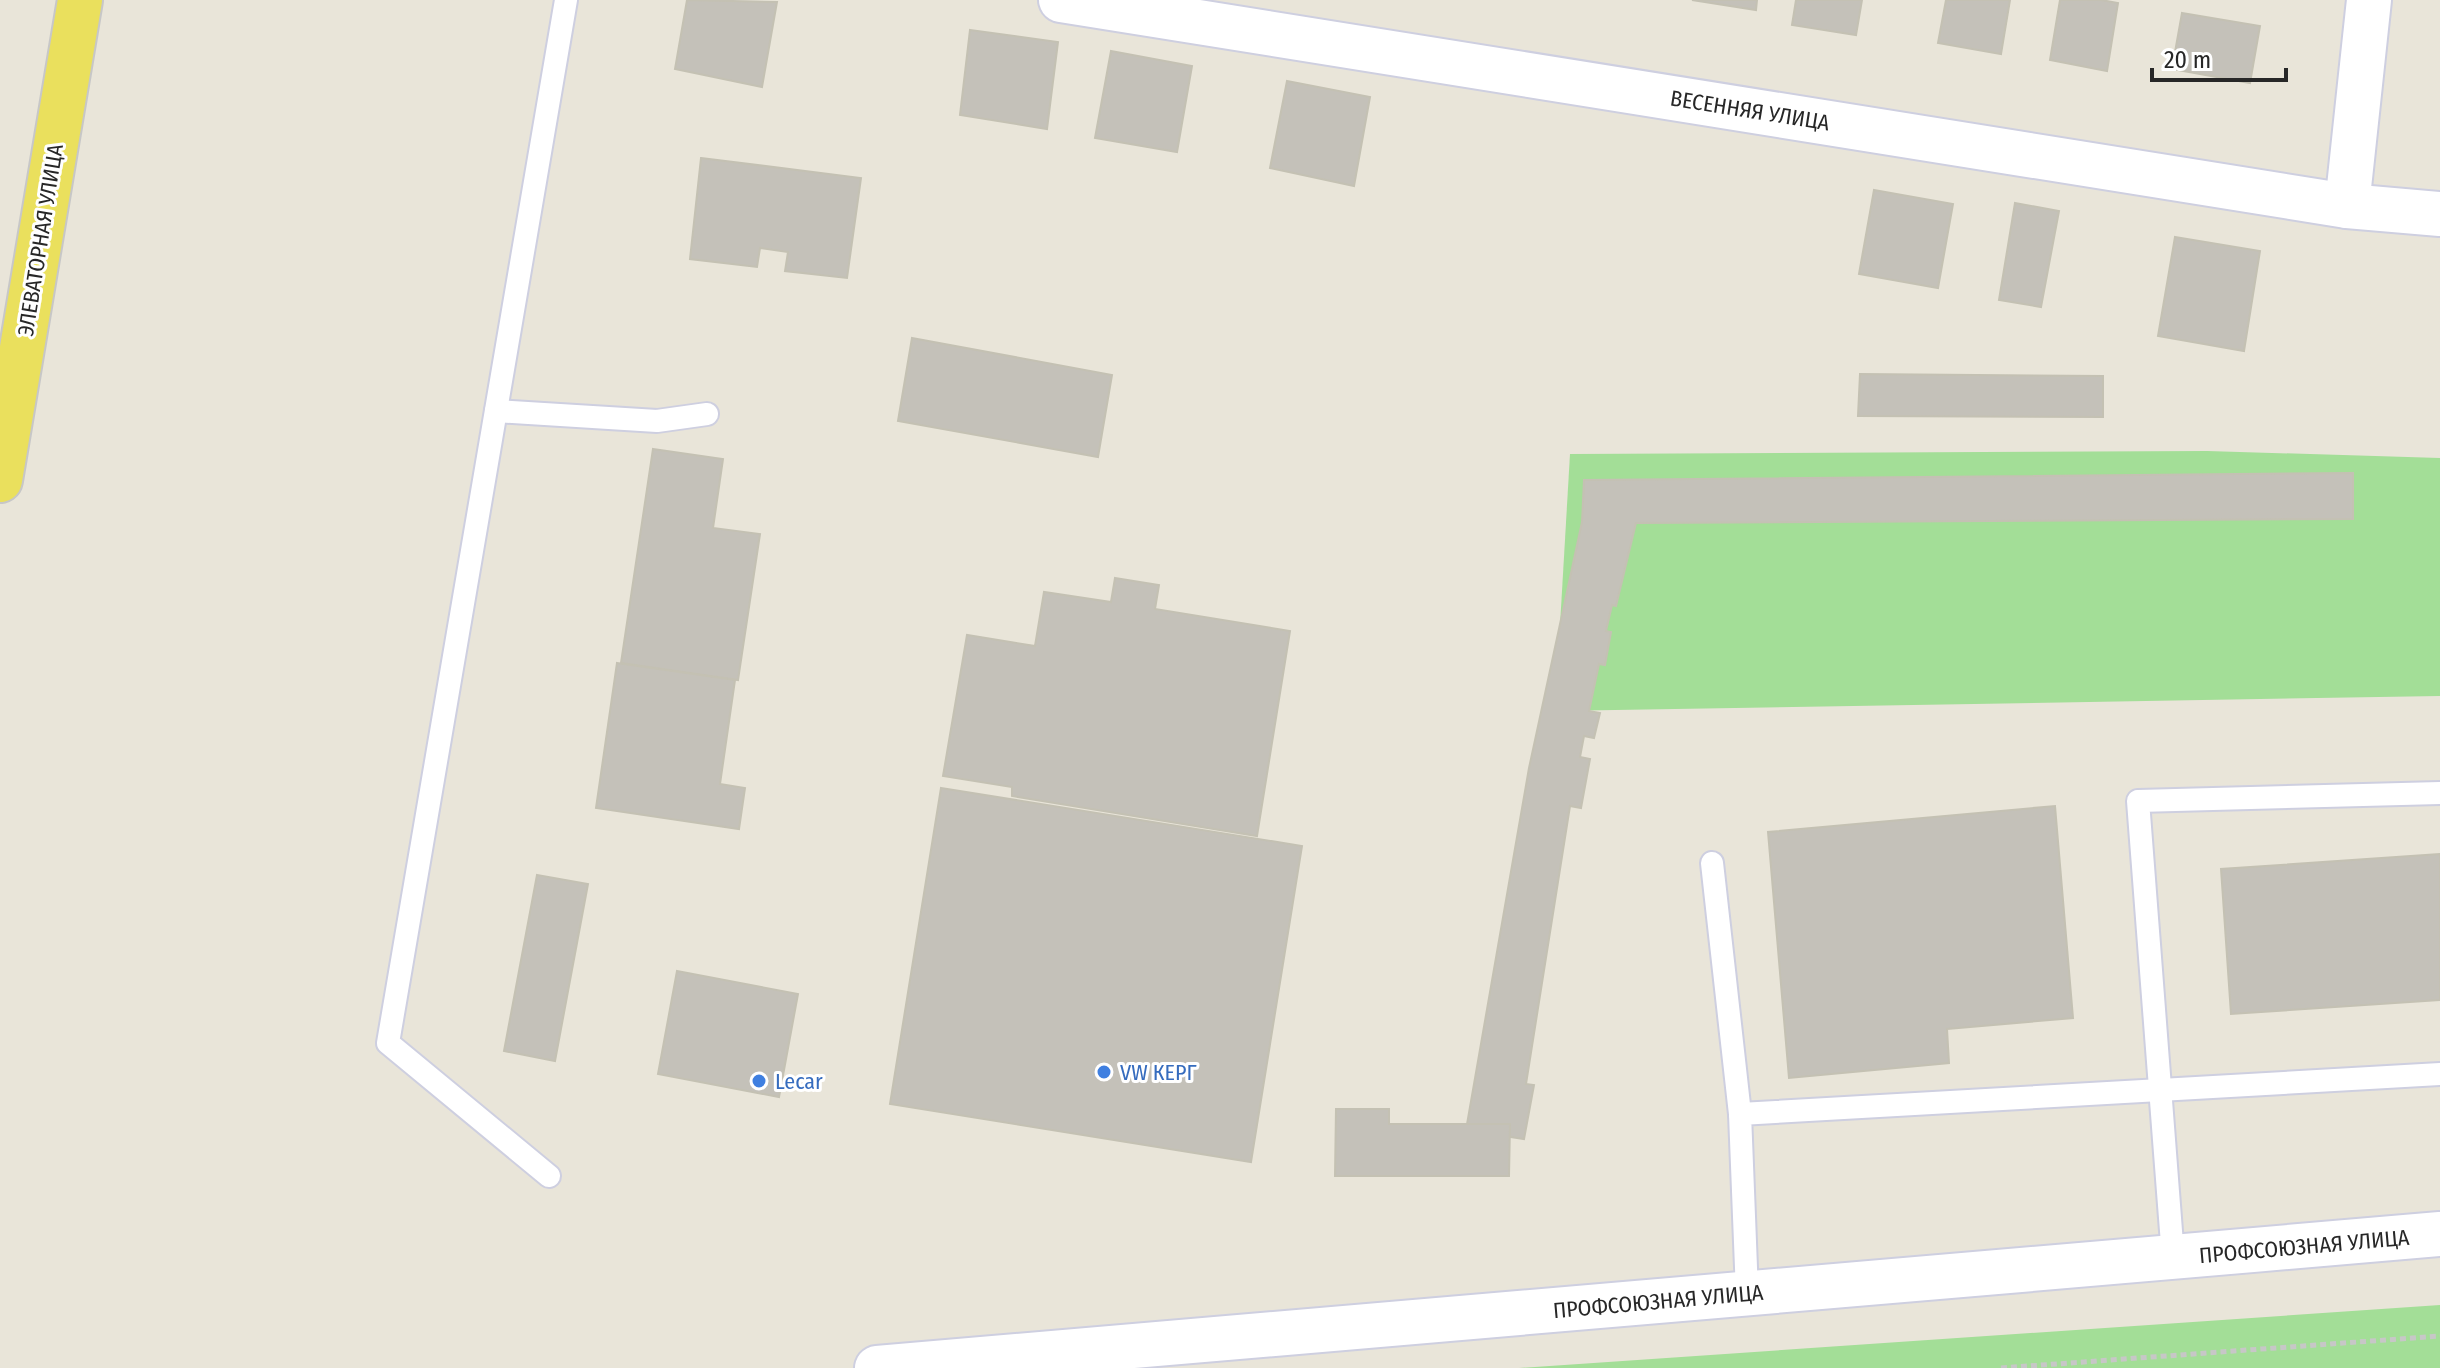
<svg xmlns="http://www.w3.org/2000/svg" width="2440" height="1368" viewBox="0 0 2440 1368" font-family="'Fira Sans Condensed',sans-serif">
<style>
.green{fill:#a3de97}
.building{fill:#c4c1b9;stroke:#c4c1b3;stroke-width:2}
.lines{fill:none;stroke-linecap:round;stroke-linejoin:round}
.service-casing{stroke:#cecfe0;stroke-width:26}
.minor-casing{stroke:#cecfe0;stroke-width:48}
.secondary-casing{stroke:#cecfe0;stroke-width:48}
.primary-casing{stroke:#c7c7c7;stroke-width:48}
.path{stroke:#c7c7c7;stroke-width:5;stroke-dasharray:6 4;stroke-linecap:butt}
.service{stroke:#fff;stroke-width:22}
.minor{stroke:#fff;stroke-width:44}
.secondary{stroke:#fff;stroke-width:44}
.primary{stroke:#eae05d;stroke-width:44}
.shop-dot{fill:#3f7fe0;stroke:#fff;stroke-width:3}
.labels{text-anchor:middle;stroke-width:6;stroke-linejoin:round;paint-order:stroke}
.street-label{font-size:22px;fill:#272727;stroke:#fff}
.shop-label{font-size:22px;fill:#366cbe;stroke:#fff;text-anchor:start}
</style>
<rect width="100%" height="100%" fill="#e9e5d9"/>
<g class="green">
<path d="M 2207,451 L 2440,458 L 2440,696 L 1555,711 L 1570,454 Z"/>
<path d="M 2440,1305 L 2440,1368 L 1519,1368 Z"/>
</g>
<g class="building">
<path d="M 687,0 L 777,2 L 762,87 L 675,69 Z"/>
<path d="M 1692,0 L 1757,0 L 1756,10 Z"/>
<path d="M 1796,0 L 1862,0 L 1856,35 L 1792,25 Z"/>
<path d="M 1946,0 L 2010,0 L 2001,54 L 1938,43 Z"/>
<path d="M 2060,0 L 2101,0 L 2118,3 L 2107,71 L 2050,60 Z"/>
<path d="M 2182,13 L 2260,26 L 2250,83 L 2172,69 Z"/>
<path d="M 970,30 L 1058,42 L 1047,129 L 960,115 Z"/>
<path d="M 1111,51 L 1192,66 L 1177,152 L 1095,138 Z"/>
<path d="M 1287,81 L 1370,97 L 1354,186 L 1270,168 Z"/>
<path d="M 701,158 L 861,178 L 847,278 L 785,271 L 788,252 L 760,248 L 757,267 L 690,259 Z"/>
<path d="M 1874,190 L 1953,204 L 1938,288 L 1859,274 Z"/>
<path d="M 2015,203 L 2059,211 L 2041,307 L 1999,300 Z"/>
<path d="M 2175,237 L 2260,251 L 2244,351 L 2158,336 Z"/>
<path d="M 912,338 L 1112,375 L 1098,457 L 898,421 Z"/>
<path d="M 1860,374 L 2103,376 L 2103,417 L 1858,416 Z"/>
<path d="M 653,449 L 723,459 L 713,528 L 760,534 L 738,680 L 621,663 Z"/>
<path d="M 2353,473 L 2353,519 L 1636,523 L 1616,606 L 1612,605 L 1606,631 L 1611,632 L 1605,665 L 1599,664 L 1589,711 L 1600,713 L 1594,738 L 1584,736 L 1580,757 L 1590,759 L 1581,808 L 1570,806 L 1526,1084 L 1534,1085 L 1524,1139 L 1466,1130 L 1529,768 L 1582,522 L 1584,480 Z"/>
<path d="M 1115,578 L 1159,585 L 1155,609 L 1290,631 L 1257,836 L 1012,796 L 1012,787 L 943,776 L 967,635 L 1035,646 L 1044,592 L 1111,602 Z"/>
<path d="M 617,663 L 735,680 L 720,784 L 745,788 L 739,829 L 596,808 Z"/>
<path d="M 941,788 L 1302,846 L 1251,1162 L 890,1104 Z"/>
<path d="M 2055,806 L 2073,1018 L 1947,1029 L 1949,1063 L 1789,1078 L 1768,832 Z"/>
<path d="M 2440,854 L 2440,1000 L 2231,1014 L 2221,869 Z"/>
<path d="M 537,875 L 588,884 L 555,1061 L 504,1051 Z"/>
<path d="M 677,971 L 798,994 L 779,1097 L 658,1074 Z"/>
<path d="M 1336,1109 L 1389,1109 L 1389,1124 L 1510,1124 L 1509,1176 L 1335,1176 Z"/>
</g>
<g class="lines">
<defs>
<g id="service">
<path d="M 496,411 L 657,421 L 707,414"/>
<path d="M 1712,863 L 1740,1114"/>
<path d="M 549,1176 L 388,1043 L 566,0"/>
<path d="M 2173,1257 L 2138,801 L 2440,793"/>
<path d="M 1747,1293 L 1740,1114 L 2440,1074"/>
</g>
<g id="minor">
<path d="M 1061,0 L 2347,206 L 2440,214"/>
<path d="M 2347,206 L 2369,0"/>
</g>
<path id="secondary" d="M 877,1368 L 2440,1234"/>
<path id="primary" d="M 0,480 L 80,0"/>
</defs>
<use href="#service" class="service-casing"/>
<use href="#minor" class="minor-casing"/>
<use href="#secondary" class="secondary-casing"/>
<use href="#primary" class="primary-casing"/>
<path class="path" d="M 2001,1368 L 2440,1336"/>
<use href="#service" class="service"/>
<use href="#minor" class="minor"/>
<use href="#secondary" class="secondary"/>
<use href="#primary" class="primary"/>
</g>
<g class="shop-dot">
<circle cx="1104" cy="1072" r="8"/>
<circle cx="759" cy="1081" r="8"/>
</g>
<g class="labels">
<g class="street-label">
<text transform="translate(1750 110) rotate(9)" y="8">ВЕСЕННЯЯ УЛИЦА</text>
<text transform="translate(40 240) rotate(-81)" y="8">ЭЛЕВАТОРНАЯ УЛИЦА</text>
<text transform="translate(2304 1246) rotate(-5)" y="8">ПРОФСОЮЗНАЯ УЛИЦА</text>
<text transform="translate(1658 1301) rotate(-5)" y="8">ПРОФСОЮЗНАЯ УЛИЦА</text>
</g>
<g class="shop-label">
<text x="1120" y="1080">VW КЕРГ</text>
<text x="775" y="1089">Lecar</text>
</g>
</g>
<path d="M2152 68v12h134v-12" fill="none" stroke="#272727" stroke-width="4"/>
<text x="2164" y="68" font-size="24" fill="#272727" stroke="#ffffff" stroke-width="6" paint-order="stroke">20 m</text>
</svg>
